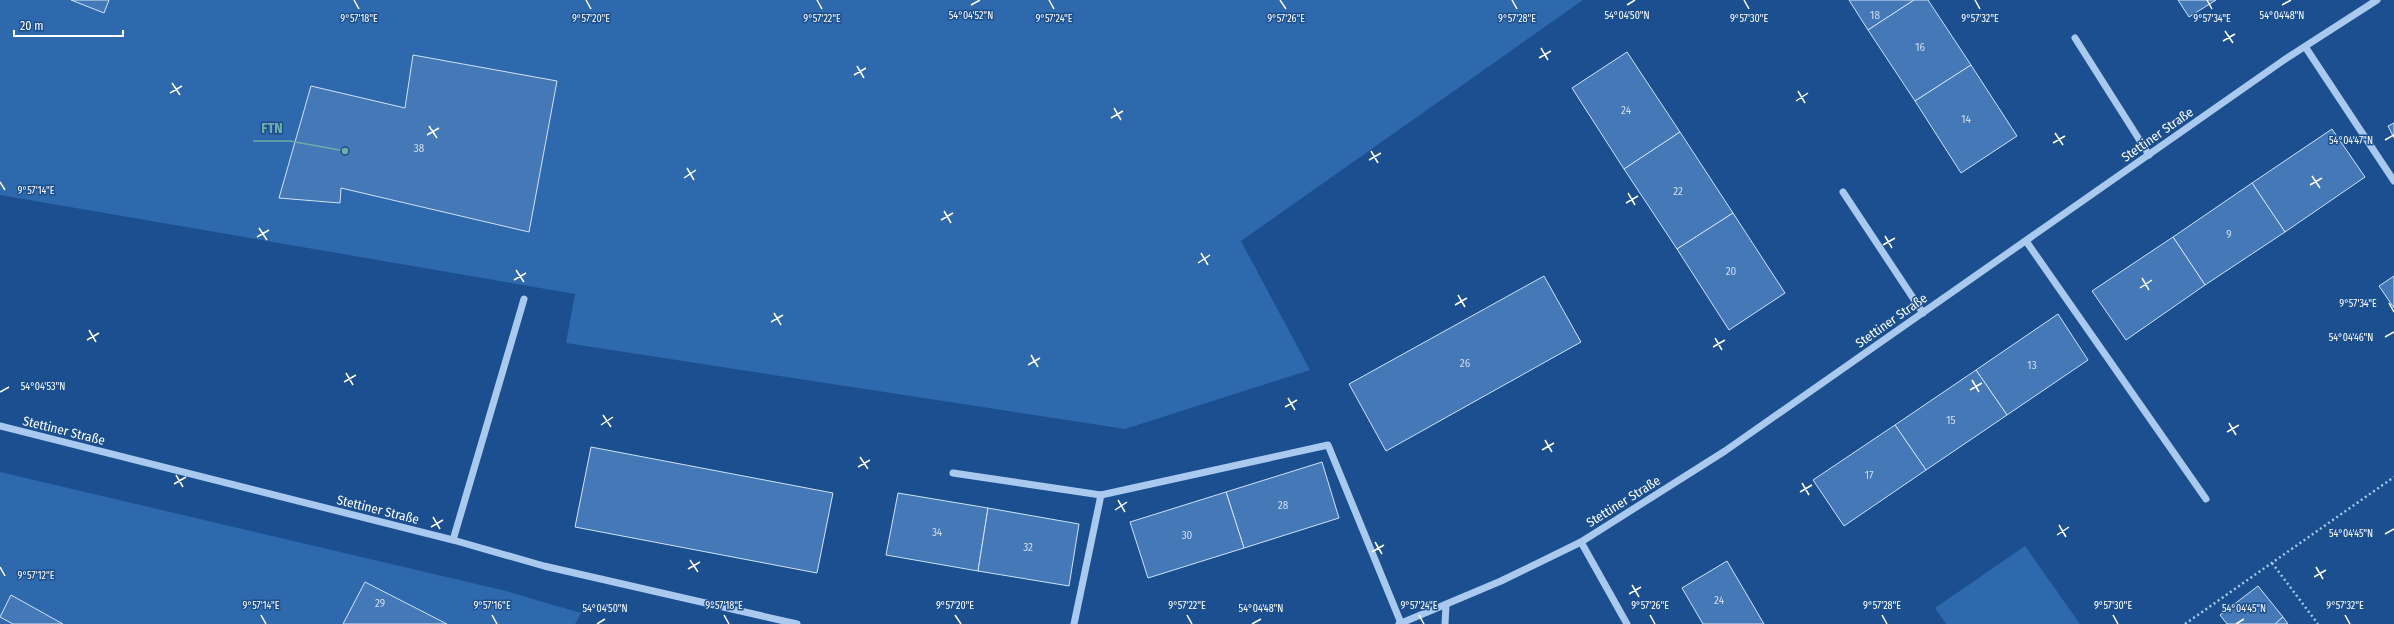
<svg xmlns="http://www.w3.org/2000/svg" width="2394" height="624" viewBox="0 0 2394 624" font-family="'Fira Sans Condensed',sans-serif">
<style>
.green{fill:#2e69ad}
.building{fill:#4478b7;stroke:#cfe3fa}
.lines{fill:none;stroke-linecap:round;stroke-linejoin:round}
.path{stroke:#a9c9ee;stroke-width:2.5;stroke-dasharray:2 3;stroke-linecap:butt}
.minor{stroke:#a9c9ee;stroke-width:7}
.ticks{fill:none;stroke:#fff;stroke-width:1.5}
.labels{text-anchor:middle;stroke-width:3;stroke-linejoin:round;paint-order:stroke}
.number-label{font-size:11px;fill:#d0dded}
.street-label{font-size:13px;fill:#fff;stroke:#1b4f8f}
.ticks-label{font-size:10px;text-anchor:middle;fill:#fff;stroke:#1b4f8f;stroke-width:3;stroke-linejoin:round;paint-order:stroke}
.leader{fill:none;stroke:#6fada8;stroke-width:1.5}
.callout-dot{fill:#6fada8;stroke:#1b4f8f;stroke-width:1.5}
.callout-label{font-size:14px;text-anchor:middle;font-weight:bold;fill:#6fada8;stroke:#1b4f8f;stroke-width:3;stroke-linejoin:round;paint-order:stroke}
</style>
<rect width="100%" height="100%" fill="#1b4f8f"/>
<g class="green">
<path d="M 0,0 L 1583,0 L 1241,241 L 1310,370 L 1125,429 L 566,343 L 575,294 L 0,195 Z"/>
<path d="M 0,472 L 502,590 L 581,613 L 575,624 L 0,624 Z"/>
<path d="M 2025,546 L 2080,624 L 1946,624 L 1935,608 Z"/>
</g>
<g class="building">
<path d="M 71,0 L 109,0 L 104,13 Z"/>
<path d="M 1849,0 L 1914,0 L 1868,30 Z"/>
<path d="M 1914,0 L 1928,0 L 1971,65 L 1915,101 L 1868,30 Z"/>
<path d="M 2178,0 L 2216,0 L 2189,17 Z"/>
<path d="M 1627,52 L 1680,132 L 1624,169 L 1572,88 Z"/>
<path d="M 413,55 L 557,81 L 529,232 L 341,188 L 340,203 L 279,198 L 311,86 L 405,108 Z"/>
<path d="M 1971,65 L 2017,136 L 1961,173 L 1915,101 Z"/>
<path d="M 2394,123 L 2394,138 L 2388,126 Z"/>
<path d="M 2332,129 L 2365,177 L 2285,232 L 2252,183 Z"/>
<path d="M 1680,132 L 1733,213 L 1677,249 L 1624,169 Z"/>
<path d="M 2252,183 L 2285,232 L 2205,285 L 2173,237 Z"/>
<path d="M 1733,213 L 1785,293 L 1729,330 L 1677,249 Z"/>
<path d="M 2173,237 L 2205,285 L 2126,340 L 2092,291 Z"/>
<path d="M 1544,276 L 1581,342 L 1386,451 L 1349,384 Z"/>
<path d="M 2394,276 L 2394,308 L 2379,286 Z"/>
<path d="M 2058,314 L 2088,360 L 2007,415 L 1976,370 Z"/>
<path d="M 1976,370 L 2007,415 L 1926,470 L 1895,425 Z"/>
<path d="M 1895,425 L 1926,470 L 1844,526 L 1813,480 Z"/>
<path d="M 591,447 L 833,493 L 817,573 L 575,527 Z"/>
<path d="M 1322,462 L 1339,518 L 1244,548 L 1226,492 Z"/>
<path d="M 1226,492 L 1244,548 L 1148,578 L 1130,522 Z"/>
<path d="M 898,493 L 988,508 L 978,571 L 886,555 Z"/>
<path d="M 988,508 L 1079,524 L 1069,586 L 978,571 Z"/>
<path d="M 1727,561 L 1757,612 L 1764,624 L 1703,624 L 1682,588 Z"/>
<path d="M 365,582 L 447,624 L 343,624 Z"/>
<path d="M 2258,586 L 2283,617 L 2275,624 L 2227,624 L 2220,615 Z"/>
<path d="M 11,595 L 63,624 L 13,624 L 0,617 Z"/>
<path d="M 2283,617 L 2288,624 L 2275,624 Z"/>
</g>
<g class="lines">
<g class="path">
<path d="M 2272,563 L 2318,624"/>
<path d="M 2185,624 L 2394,477"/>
</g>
<g class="minor">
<path d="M 2075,38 L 2149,155"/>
<path d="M 2306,48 L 2394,181"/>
<path d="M 1843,192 L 1923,313"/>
<path d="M 2026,241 L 2206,499"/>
<path d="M 0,426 L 453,540 L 544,566 L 797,624"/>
<path d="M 953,473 L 1101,495"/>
<path d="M 453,540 L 524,299"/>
<path d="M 1581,542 L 1627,624"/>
<path d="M 1074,624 L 1101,495 L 1328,445 L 1401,623"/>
<path d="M 1399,624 L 1501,581 L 1581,542 L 1725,451 L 2284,60 L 2377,0"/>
<path d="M 1445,624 L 1446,605"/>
</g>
</g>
<path class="ticks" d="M 354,0 L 359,9M 586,0 L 591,9M 817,0 L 822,9M 1049,0 L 1054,9M 1280,0 L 1286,9M 1512,0 L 1517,9M 1744,0 L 1749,9M 1975,0 L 1980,9M 2207,0 L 2212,9M 971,5 L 980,0M 1627,5 L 1635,0M 2282,5 L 2291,0M 2225,31 L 2233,43M 2223,41 L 2235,34M 1541,48 L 1548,60M 1539,58 L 1551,51M 857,66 L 864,78M 854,75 L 866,68M 172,83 L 180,95M 1798,91 L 1805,103M 170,93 L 182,86M 1796,101 L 1808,93M 1114,108 L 1121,120M 1111,118 L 1123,111M 429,126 L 437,138M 2055,133 L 2063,145M 427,135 L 439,128M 2385,140 L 2394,135M 2053,143 L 2065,136M 1371,151 L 1378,163M 1369,160 L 1381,153M 687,168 L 694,180M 2312,176 L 2320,188M 684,178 L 696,170M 0,182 L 5,190M 2310,185 L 2322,178M 1628,193 L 1635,205M 1626,203 L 1638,196M 944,211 L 951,223M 941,220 L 953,213M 259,228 L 267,240M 1885,236 L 1892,248M 257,237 L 269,230M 1883,245 L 1895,238M 1201,253 L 1208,265M 1198,263 L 1210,255M 516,270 L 524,282M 2142,278 L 2149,290M 514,280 L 526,273M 2140,288 L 2152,280M 1458,295 L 1465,307M 2389,303 L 2394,312M 1455,305 L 1467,298M 774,313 L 781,325M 771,322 L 783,315M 89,330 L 96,342M 2385,337 L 2394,332M 1715,338 L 1722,350M 87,340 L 99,333M 1713,347 L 1725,340M 1031,355 L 1038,367M 1028,365 L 1040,358M 346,373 L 353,385M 1972,380 L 1979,392M 344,382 L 356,375M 1970,390 L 1982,383M 0,392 L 9,387M 1288,398 L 1295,410M 1285,407 L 1297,400M 603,415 L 611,427M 2229,423 L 2236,435M 601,425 L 613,417M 2227,432 L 2239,425M 1545,440 L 1552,452M 1542,450 L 1554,443M 860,457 L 868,469M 858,467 L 870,460M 176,475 L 183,487M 1802,483 L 1809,495M 174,484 L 186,477M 1800,492 L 1812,485M 1118,500 L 1125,512M 1115,510 L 1127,502M 433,517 L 440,529M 2059,525 L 2066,537M 431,527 L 443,520M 2385,534 L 2394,529M 2057,535 L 2069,527M 1375,542 L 1382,554M 1372,552 L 1384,545M 690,560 L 698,572M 0,567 L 5,576M 2316,567 L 2323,579M 688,569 L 700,562M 2314,577 L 2326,570M 1632,585 L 1639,597M 1629,594 L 1641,587M 261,615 L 266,624M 492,615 L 497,624M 724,615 L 729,624M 955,615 L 961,624M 1187,615 L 1192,624M 1419,615 L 1424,624M 1650,615 L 1655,624M 1882,615 L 1887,624M 2113,615 L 2118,624M 2345,615 L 2350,624M 597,624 L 605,619M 1252,624 L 1261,619M 2236,624 L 2244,619"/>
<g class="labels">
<g class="number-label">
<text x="1875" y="19">18</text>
<text x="1920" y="51">16</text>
<text x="1626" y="114">24</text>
<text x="1966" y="123">14</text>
<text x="419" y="152">38</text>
<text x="1678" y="195">22</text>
<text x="2229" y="238">9</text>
<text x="1731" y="275">20</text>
<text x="1465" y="367">26</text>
<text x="2032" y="369">13</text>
<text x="1951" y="424">15</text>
<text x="1869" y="479">17</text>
<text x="1283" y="509">28</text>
<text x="937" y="536">34</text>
<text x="1187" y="539">30</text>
<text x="1028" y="551">32</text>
<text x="1719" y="604">24</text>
<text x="380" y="607">29</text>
</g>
<g class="street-label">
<text transform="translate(2157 134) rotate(-35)" y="5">Stettiner Straße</text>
<text transform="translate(1891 320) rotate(-35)" y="5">Stettiner Straße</text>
<text transform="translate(64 430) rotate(14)" y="5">Stettiner Straße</text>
<text transform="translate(1623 501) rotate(-32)" y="5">Stettiner Straße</text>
<text transform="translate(378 509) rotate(14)" y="5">Stettiner Straße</text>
</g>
</g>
<g class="ticks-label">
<text x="2282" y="19">54°04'48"N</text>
<text x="971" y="19">54°04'52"N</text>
<text x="1627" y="19">54°04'50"N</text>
<text x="359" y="22">9°57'18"E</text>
<text x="591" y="22">9°57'20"E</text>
<text x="822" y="22">9°57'22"E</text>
<text x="1054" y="22">9°57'24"E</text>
<text x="1286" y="22">9°57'26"E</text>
<text x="1517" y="22">9°57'28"E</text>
<text x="1749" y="22">9°57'30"E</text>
<text x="1980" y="22">9°57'32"E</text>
<text x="2212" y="22">9°57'34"E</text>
<text x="2351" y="144">54°04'47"N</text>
<text x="36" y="194">9°57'14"E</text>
<text x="2358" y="307">9°57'34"E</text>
<text x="2351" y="341">54°04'46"N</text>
<text x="43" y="390">54°04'53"N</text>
<text x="2351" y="537">54°04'45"N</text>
<text x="36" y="579">9°57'12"E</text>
<text x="261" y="609">9°57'14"E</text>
<text x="492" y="609">9°57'16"E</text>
<text x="724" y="609">9°57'18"E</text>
<text x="955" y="609">9°57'20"E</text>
<text x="1187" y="609">9°57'22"E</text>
<text x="1419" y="609">9°57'24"E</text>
<text x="1650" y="609">9°57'26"E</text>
<text x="1882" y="609">9°57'28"E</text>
<text x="2113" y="609">9°57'30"E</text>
<text x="2345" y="609">9°57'32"E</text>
<text x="605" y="612">54°04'50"N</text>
<text x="1261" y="612">54°04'48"N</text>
<text x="2244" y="612">54°04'45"N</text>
</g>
<path class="leader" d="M345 151L290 141H253"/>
<circle class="callout-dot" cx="345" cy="151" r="4"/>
<g class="callout-label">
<text x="272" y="133">FTN</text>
</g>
<path d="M14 30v6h109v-6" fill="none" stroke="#ffffff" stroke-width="2"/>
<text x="20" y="30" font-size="12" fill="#ffffff" stroke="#1b4f8f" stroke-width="3" paint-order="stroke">20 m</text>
</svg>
